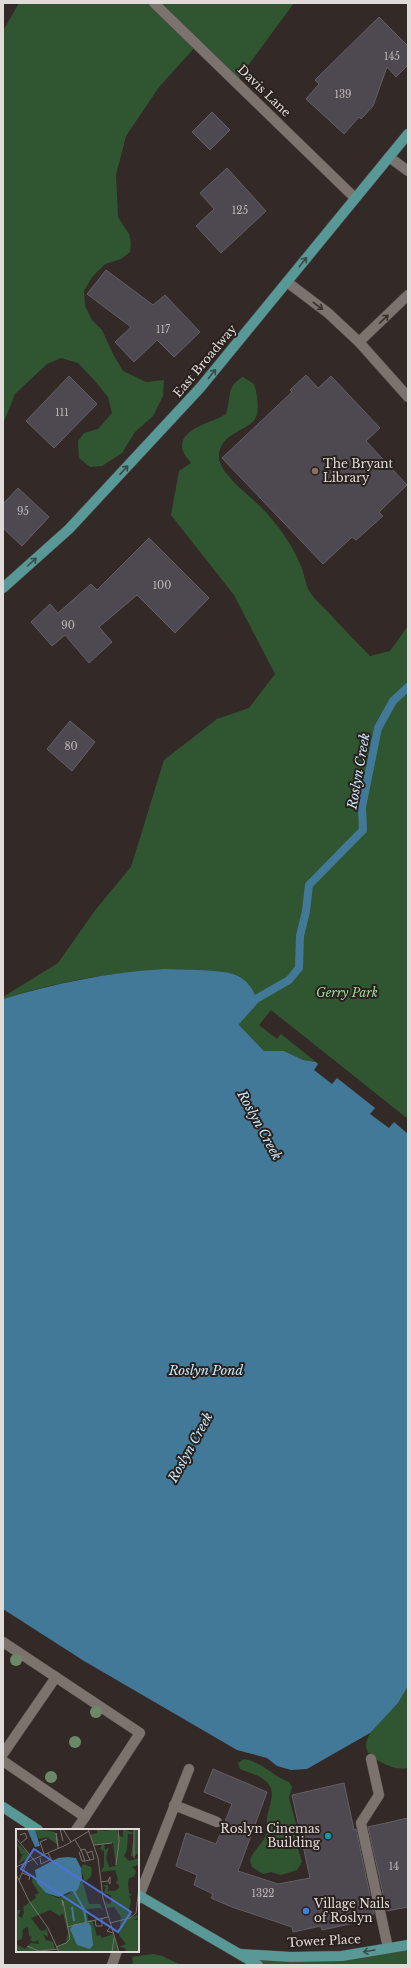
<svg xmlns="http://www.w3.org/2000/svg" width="411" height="1968" viewBox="0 0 411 1968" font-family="'Libre Baskerville',serif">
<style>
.green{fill:#305631}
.water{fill:#437998}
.pier{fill:#332a27}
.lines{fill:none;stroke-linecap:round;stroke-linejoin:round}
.stream{stroke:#437998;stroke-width:8}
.building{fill:#4e4951;stroke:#635e66}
.minor-casing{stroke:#4d4743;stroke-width:11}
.major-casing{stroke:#4d4743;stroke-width:11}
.minor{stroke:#7d736e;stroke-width:10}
.major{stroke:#589897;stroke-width:10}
.tree{fill:#6b8966}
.oneway{stroke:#394b48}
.oneway2{stroke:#3a312d}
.education-dot{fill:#8d6e63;stroke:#29211d;stroke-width:1.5}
.culture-dot{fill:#0f9aa8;stroke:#29211d;stroke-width:1.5}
.shop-dot{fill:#3f7fe0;stroke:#29211d;stroke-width:1.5}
.labels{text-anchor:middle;stroke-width:4;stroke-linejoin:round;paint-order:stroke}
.number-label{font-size:10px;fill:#bcb6b6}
.street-label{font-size:12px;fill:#e0dbd8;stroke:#29211d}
.poi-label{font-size:12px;fill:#e0dbd8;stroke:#29211d;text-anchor:start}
.park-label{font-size:12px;font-style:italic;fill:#99d79a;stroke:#29211d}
.water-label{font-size:13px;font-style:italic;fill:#c9e8fc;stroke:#29211d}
.inset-river{fill:none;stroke:#437998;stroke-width:2}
.inset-road{fill:none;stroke:#78716e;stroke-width:1}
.view{fill:#4e71d8;fill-opacity:0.15;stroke:#4e71d8;stroke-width:2}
.inset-edge{fill:none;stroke:#e0dbd8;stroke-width:2}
</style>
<rect width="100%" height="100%" fill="#332a27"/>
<g class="green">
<path d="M 19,3 L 294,3 L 236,82 L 197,45 L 159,87 L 126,136 L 116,175 L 118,217 L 129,234 L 131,243 L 130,252 L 121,259 L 105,264 L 92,277 L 84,291 L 85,306 L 92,320 L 102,330 L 113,354 L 123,371 L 146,382 L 164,380 L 163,396 L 153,416 L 135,432 L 122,453 L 102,466 L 90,467 L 79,458 L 78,441 L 84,433 L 98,429 L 112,413 L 108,397 L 94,380 L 78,363 L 61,358 L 47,364 L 15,394 L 3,424 L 3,31 Z"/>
<path d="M 243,377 L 254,384 C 257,394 259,404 257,414 C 253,432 218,430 219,458 C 220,474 251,497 262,508 C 278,525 292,544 301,566 C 304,573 305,582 308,589 C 313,598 321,605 328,612 C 342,627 356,642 370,656 L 390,651 L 408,626 L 408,1119 L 271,1010 L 259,1025 L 277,1039 L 281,1034 L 316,1062 L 303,1060 L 284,1051 L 264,1051 L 238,1024 L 238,1016 L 252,1008 L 237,975 C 223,972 209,972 195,971 C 129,968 66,979 3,999 L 3,997 L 58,963 L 96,909 L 131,867 L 164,760 L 217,719 L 249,708 L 275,674 L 234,595 L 171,515 L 179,471 L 191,463 C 188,459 182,452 182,447 C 181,428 212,423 226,414 C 231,398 226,386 243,377 Z"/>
<path d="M 408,1686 L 408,1768 C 397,1770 388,1766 379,1761 C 347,1745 384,1719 397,1704 C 401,1699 404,1692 408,1686 Z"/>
<path d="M 244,1759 C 262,1762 273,1776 289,1782 L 292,1787 L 289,1798 L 296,1824 L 296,1842 L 302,1862 L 297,1870 L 281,1875 L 271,1872 L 263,1874 L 252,1867 L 250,1860 C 253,1851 261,1845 265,1837 C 268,1832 266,1823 267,1818 C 269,1803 279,1790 263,1779 C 258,1775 247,1772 240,1769 L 238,1763 Z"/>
<path d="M 408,1945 L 408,1965 L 258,1965 L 240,1954 L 291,1957 Z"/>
<path d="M 153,1954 L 162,1956 L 181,1965 L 131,1965 L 133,1963 L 132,1957 Z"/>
</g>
<path class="water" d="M 165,969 C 181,970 225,969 238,976 C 247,981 254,989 256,999 L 252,1008 L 238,1016 L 238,1024 L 264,1051 L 284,1051 L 303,1060 L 322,1063 L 408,1131 L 408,1686 L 398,1703 L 370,1733 L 307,1769 L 291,1770 L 277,1766 L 267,1758 L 237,1750 L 84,1661 L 3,1609 L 3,999 C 56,983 110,972 165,969 Z"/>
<path class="pier" d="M 313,1059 L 323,1062 L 408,1128 L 408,1134 L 394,1122 L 389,1128 L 370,1114 L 375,1108 L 337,1078 L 332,1084 L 314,1070 L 318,1064 Z"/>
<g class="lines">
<path class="stream" d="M 231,1027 L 256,999 L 289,980 L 299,968 L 300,936 L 306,911 L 309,885 L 363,830 L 362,807 L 378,728 L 393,701 L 408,687"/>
</g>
<g class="building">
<path d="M 379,17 L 408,46 L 408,65 L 396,77 L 387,67 L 373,106 L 361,119 L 359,117 L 344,134 L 306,99 L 319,84 L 315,80 Z"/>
<path d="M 212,112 L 230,130 L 210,150 L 192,132 Z"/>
<path d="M 227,168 L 266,211 L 221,253 L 196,226 L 214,209 L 200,193 Z"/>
<path d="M 106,270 L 153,305 L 165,295 L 200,332 L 174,357 L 157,340 L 134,362 L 115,342 L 131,327 L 87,294 Z"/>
<path d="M 306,375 L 318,388 L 331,376 L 380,428 L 366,441 L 407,485 L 379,512 L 383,516 L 356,540 L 352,537 L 323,564 L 222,458 L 292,392 L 290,390 Z"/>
<path d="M 69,376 L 97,404 L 54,448 L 26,421 Z"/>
<path d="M 18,488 L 49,517 L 22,546 L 3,528 L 3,504 Z"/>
<path d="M 149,538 L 209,598 L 175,633 L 137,595 L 99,627 L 112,642 L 89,663 L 65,635 L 52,646 L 31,622 L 50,604 L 58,613 L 91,584 L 97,590 Z"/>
<path d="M 70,721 L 95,742 L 72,771 L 47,749 Z"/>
<path d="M 213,1769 L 267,1792 L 238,1871 L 278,1884 L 310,1878 L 292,1795 L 344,1783 L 354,1830 L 356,1829 L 374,1914 L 372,1914 L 373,1919 L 322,1930 L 321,1926 L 293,1932 L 292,1927 L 232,1907 L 211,1898 L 213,1894 L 194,1885 L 197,1875 L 176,1866 L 186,1833 L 216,1844 L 232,1804 L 204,1792 Z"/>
<path d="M 408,1818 L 408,1907 L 387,1911 L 368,1827 Z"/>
</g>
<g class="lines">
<defs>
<g id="minor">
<path d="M 154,3 L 355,198"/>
<path d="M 389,157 L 408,171"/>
<path d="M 287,282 L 328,313 L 359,342 L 408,397"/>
<path d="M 359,342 L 408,295"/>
<path d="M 3,1642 L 140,1733 L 85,1817 L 3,1761"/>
<path d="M 3,1754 L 56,1677"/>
<path d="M 371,1759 L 379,1795 L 361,1823 L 388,1948"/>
<path d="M 174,1805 L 217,1822"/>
<path d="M 76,1830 L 85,1817"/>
<path d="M 138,1899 L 189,1769"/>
<path d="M 112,1965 L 117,1951"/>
</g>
<g id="major">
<path d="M 3,588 L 69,529 L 200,388 L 408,134"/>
<path d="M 3,1807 L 38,1830"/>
<path d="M 138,1895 L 258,1965"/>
<path d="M 240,1954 L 291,1957 L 342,1956 L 408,1945"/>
</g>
</defs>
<use href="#minor" class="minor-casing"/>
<use href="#major" class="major-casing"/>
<use href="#minor" class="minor"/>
<use href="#major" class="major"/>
</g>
<g class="tree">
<circle cx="16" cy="1660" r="6"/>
<circle cx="96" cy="1712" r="6"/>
<circle cx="75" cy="1742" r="6"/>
<circle cx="51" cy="1777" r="6"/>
</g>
<defs><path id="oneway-shaft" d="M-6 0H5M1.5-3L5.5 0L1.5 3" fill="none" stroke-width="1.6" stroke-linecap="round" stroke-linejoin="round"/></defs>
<g class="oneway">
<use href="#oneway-shaft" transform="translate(303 262) rotate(-51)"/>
<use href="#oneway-shaft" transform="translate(212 374) rotate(-51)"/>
<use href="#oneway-shaft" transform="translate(124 470) rotate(-47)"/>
<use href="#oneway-shaft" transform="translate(32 562) rotate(-42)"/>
<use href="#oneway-shaft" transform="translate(369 1951) rotate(171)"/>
</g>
<g class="oneway2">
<use href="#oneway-shaft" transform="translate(318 306) rotate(37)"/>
<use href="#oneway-shaft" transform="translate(384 319) rotate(-44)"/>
</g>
<circle class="education-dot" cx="315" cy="471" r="4"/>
<circle class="culture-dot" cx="328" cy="1836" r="4"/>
<circle class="shop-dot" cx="306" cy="1911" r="4"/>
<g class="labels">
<g class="number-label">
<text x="392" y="60">145</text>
<text x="343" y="98">139</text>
<text x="240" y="214">125</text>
<text x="163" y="333">117</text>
<text x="62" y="416">111</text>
<text x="23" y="515">95</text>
<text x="162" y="589">100</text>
<text x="68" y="629">90</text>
<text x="71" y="750">80</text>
<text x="394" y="1870">14</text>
<text x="263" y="1897">1322</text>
</g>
<g class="street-label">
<text transform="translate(264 91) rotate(44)" y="4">Davis Lane</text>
<text transform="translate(205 361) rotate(-50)" y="4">East Broadway</text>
<text transform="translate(324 1941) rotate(-3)" y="4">Tower Place</text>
</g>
<g class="poi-label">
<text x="323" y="468">The Bryant<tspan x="323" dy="14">Library</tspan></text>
<text x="320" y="1833" text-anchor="end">Roslyn Cinemas<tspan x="320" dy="14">Building</tspan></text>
<text x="314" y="1908">Village Nails<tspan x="314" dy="14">of Roslyn</tspan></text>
</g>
<g class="park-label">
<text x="347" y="997">Gerry Park</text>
</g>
<g class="water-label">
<text transform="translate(358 771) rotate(-80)" y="5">Roslyn Creek</text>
<text transform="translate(260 1125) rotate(61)" y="5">Roslyn Creek</text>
<text x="206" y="1375">Roslyn Pond</text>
<text transform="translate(190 1447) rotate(-61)" y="5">Roslyn Creek</text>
</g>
</g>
<g transform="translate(16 1829)">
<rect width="123" height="123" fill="#332a27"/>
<path d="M 19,0 L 39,3 L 42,16 L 31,8 L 23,10 ZM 81,0 L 88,2 L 100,0 L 102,6 L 107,8 L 107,0 L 117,4 L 119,0 L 122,0 L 123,23 L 119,27 L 115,27 L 118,5 L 112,5 L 111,21 L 108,27 L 113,32 L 123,29 L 122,36 L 116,38 L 120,42 L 118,48 L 113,49 L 112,54 L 113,64 L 116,66 L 113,67 L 115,72 L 113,81 L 116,87 L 114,89 L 121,86 L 122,89 L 117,91 L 123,91 L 123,123 L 110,123 L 109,119 L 103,118 L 110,115 L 103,106 L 105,88 L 98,78 L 91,79 L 89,72 L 92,75 L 95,74 L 95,66 L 88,64 L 90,58 L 86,56 L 92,56 L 92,62 L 99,62 L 103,59 L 103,56 L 100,54 L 102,50 L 99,41 L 85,43 L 88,37 L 88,22 L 84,20 L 86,16 L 78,16 L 74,6 L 81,4 ZM 97,14 L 100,37 L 93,38 L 90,29 L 93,18 L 89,21 L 88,15 ZM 0,13 L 15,27 L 2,35 L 7,25 L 12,26 L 5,25 ZM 67,35 L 75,38 L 76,42 L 75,47 L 70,52 L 68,51 L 65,39 ZM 17,45 L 30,64 L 42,69 L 56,64 L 53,64 L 55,62 L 59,63 L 66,51 L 73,75 L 84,75 L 88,82 L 85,79 L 71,80 L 72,91 L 76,91 L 81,107 L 84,106 L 86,109 L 97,105 L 103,123 L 43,123 L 40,118 L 50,114 L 52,103 L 47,84 L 44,87 L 34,81 L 15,89 L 25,102 L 28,101 L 32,104 L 29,101 L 31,99 L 32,108 L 27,105 L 30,111 L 37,113 L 39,120 L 31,121 L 35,123 L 0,123 L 0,115 L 9,120 L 15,114 L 23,115 L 22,111 L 18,113 L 14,111 L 16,108 L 13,107 L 12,98 L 7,100 L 6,110 L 0,112 L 0,81 L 5,81 L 2,87 L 6,89 L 8,84 L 7,78 L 20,69 L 19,66 L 23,64 L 16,53 Z" fill="#305631" fill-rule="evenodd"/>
<path d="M 11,0 L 19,0 L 24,17 L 19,18 ZM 52,28 L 60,29 L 65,39 L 66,49 L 62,60 L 59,63 L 55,62 L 43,68 L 30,64 L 21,54 L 19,41 L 42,29 ZM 69,94 L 73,94 L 75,98 L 77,116 L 74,120 L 61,116 L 54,100 L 58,95 Z" fill="#437998"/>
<path class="inset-river" d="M 57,61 L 68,80 L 70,93M 56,78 L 58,92"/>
<path class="inset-road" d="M 44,0 L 47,12M 47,0 L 55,13M 72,0 L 82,29 L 87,69 L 103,123M 4,6 L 9,4 L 11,9 L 5,14M 0,9 L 22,36M 59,11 L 65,21 L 69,32 L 74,31 L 69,20 L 65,21 L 64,22M 78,16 L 96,14M 42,17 L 40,4 L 42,19M 63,23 L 66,32 L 69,32M 71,24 L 76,22 L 78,30 L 74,31M 28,25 L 24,13 L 31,10M 24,29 L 25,35 L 35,30 L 32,24M 118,29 L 118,0M 100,36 L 103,12 L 102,0M 0,38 L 50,16 L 73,2M 6,44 L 14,47 L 13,51M 0,45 L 13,72 L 32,99 L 43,123M 3,51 L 11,33M 85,53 L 92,52 L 94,55 L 94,48 L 92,52M 79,91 L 80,97 L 86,97 L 86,89M 94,94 L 114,89 L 120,84 L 123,59M 95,97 L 91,102 L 97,104M 51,98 L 92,88M 11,117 L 23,122 L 42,120M 40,118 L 50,114 L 54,110 L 47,72 L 46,71 L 47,77M 96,123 L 98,109"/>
<path class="view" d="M 18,20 L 115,83 L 102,103 L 5,40 Z"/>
<rect width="123" height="123" class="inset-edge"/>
</g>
<rect width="411" height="1968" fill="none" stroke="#e0dbd8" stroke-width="8"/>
</svg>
